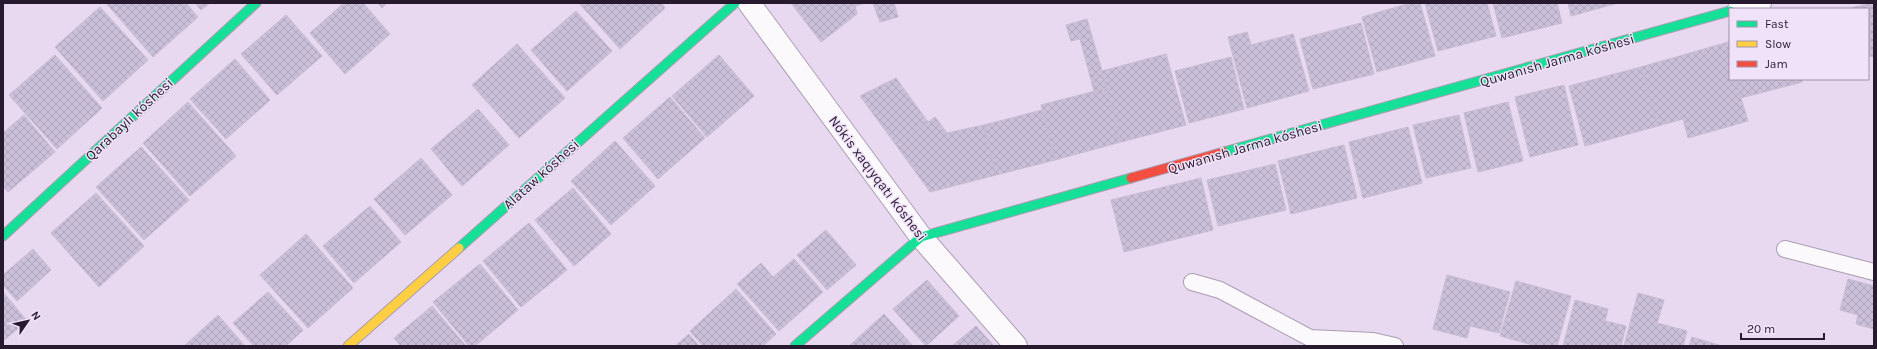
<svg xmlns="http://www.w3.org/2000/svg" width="1877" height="349" viewBox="0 0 1877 349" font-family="Karla,sans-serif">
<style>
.building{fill:url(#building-cross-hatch);stroke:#c6bcd2}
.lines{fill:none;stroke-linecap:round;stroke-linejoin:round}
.lane-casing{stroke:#aa9db1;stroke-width:18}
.street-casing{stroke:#aa9db1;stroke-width:24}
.fast-casing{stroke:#aa9db1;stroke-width:11}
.slow-casing{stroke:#aa9db1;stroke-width:11}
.jam-casing{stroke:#aa9db1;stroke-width:11}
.lane{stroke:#fcf9fd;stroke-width:16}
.street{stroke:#fcf9fd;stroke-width:22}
.fast{stroke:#16e098;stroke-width:9}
.slow{stroke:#ffcf43;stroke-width:9}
.jam{stroke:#f24e42;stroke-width:9}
.labels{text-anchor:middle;stroke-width:3;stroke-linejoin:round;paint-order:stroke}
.street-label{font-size:14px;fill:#27192e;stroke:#f0e2f8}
</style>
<defs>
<pattern id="building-cross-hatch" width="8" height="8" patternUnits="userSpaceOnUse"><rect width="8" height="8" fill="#cbc0d9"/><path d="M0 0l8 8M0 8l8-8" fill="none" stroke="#aea4bb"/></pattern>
</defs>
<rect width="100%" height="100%" fill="#e8d8f0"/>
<g class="building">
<path d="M 106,3 L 186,3 L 198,17 L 153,57 Z"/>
<path d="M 195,3 L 210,3 L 201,10 Z"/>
<path d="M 344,3 L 363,3 L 390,34 L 345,74 L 310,33 Z"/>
<path d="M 378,3 L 387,3 L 382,8 Z"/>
<path d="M 579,3 L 661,3 L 665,8 L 620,49 Z"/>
<path d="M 791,3 L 865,3 L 855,6 L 857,14 L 821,42 Z"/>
<path d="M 873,3 L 894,3 L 898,17 L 880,22 Z"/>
<path d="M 1411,3 L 1420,3 L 1435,56 L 1377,72 L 1362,17 Z"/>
<path d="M 1425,3 L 1487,3 L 1496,36 L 1438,51 Z"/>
<path d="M 1493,3 L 1557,3 L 1562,23 L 1502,38 Z"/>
<path d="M 1568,3 L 1618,3 L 1571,16 Z"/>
<path d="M 1871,3 L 1874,3 L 1874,56 L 1868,57 L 1868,9 L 1847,9 Z"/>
<path d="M 100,7 L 148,60 L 103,101 L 55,47 Z"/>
<path d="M 576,11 L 612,51 L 567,91 L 531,50 Z"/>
<path d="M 286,15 L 322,56 L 277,95 L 241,54 Z"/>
<path d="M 1087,19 L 1107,88 L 1094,91 L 1080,39 L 1071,41 L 1066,25 Z"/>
<path d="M 1361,23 L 1374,74 L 1313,89 L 1300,39 Z"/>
<path d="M 1247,32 L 1251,45 L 1293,34 L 1309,91 L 1247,108 L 1228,37 Z"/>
<path d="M 1730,41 L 1730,61 L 1725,43 Z"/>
<path d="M 1725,43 L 1730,61 L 1730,79 L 1735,79 L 1748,121 L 1688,138 L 1683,119 L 1658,126 L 1641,67 Z"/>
<path d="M 517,44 L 565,98 L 519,138 L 472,85 Z"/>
<path d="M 1166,54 L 1186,125 L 1121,142 L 1102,71 Z"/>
<path d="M 55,55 L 102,108 L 57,149 L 9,95 Z"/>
<path d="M 719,55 L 754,96 L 707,137 L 672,96 Z"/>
<path d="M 1231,57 L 1244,109 L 1189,123 L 1175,71 Z"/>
<path d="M 235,59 L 270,100 L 226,139 L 190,99 Z"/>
<path d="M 1641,67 L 1658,126 L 1585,146 L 1569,86 Z"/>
<path d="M 896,78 L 928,122 L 896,145 L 860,96 Z"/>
<path d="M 1735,79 L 1802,79 L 1802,82 L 1741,98 Z"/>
<path d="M 1564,85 L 1578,145 L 1530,157 L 1515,97 Z"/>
<path d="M 1107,88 L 1121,142 L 1055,160 L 1041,105 Z"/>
<path d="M 670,97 L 705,138 L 658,179 L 623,138 Z"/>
<path d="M 188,102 L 236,156 L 190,196 L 143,143 Z"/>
<path d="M 1508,102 L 1523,161 L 1478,172 L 1464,113 Z"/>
<path d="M 478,109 L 509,145 L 462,186 L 431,149 Z"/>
<path d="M 1042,110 L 1055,160 L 996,175 L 984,125 Z"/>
<path d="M 24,115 L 55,152 L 8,192 L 3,186 L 3,133 Z"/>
<path d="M 1459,115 L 1471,168 L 1426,178 L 1413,125 Z"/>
<path d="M 935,117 L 947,133 L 984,125 L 996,175 L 930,192 L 896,145 Z"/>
<path d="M 1408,127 L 1422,183 L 1363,198 L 1349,142 Z"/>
<path d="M 615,141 L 655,186 L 611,225 L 571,181 Z"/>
<path d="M 1344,145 L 1357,198 L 1291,214 L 1278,161 Z"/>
<path d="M 141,147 L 189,200 L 144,240 L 96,187 Z"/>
<path d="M 421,158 L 452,195 L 405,235 L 374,199 Z"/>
<path d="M 1275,164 L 1286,210 L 1218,226 L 1207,180 Z"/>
<path d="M 1201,178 L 1213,230 L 1124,252 L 1111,200 Z"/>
<path d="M 573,188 L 611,234 L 574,266 L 535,220 Z"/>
<path d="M 96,193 L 144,246 L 99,287 L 51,233 Z"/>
<path d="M 370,206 L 401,242 L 354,283 L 323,246 Z"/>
<path d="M 529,223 L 567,270 L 521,307 L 483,261 Z"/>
<path d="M 826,230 L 856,265 L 827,290 L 797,255 Z"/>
<path d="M 306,234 L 353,288 L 308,328 L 260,275 Z"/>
<path d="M 33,249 L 51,270 L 17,301 L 3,285 L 3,275 Z"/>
<path d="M 794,259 L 823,292 L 779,331 L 737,284 L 761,263 L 773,277 Z"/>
<path d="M 480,264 L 518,310 L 475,346 L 469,346 L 433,302 Z"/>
<path d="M 1447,275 L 1510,292 L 1499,333 L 1470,326 L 1467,338 L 1433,329 Z"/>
<path d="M 1848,279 L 1874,286 L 1874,329 L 1856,324 L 1858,315 L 1840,310 Z"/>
<path d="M 927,280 L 959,316 L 926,346 L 893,309 Z"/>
<path d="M 1516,281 L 1571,296 L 1557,346 L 1536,346 L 1500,336 Z"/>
<path d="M 736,289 L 776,334 L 763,346 L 703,346 L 690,331 Z"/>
<path d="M 3,292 L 27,321 L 3,341 Z"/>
<path d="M 268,292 L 303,330 L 286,346 L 254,346 L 233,323 Z"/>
<path d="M 1638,293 L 1664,300 L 1657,323 L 1687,331 L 1683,346 L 1624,346 Z"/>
<path d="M 1575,300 L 1608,309 L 1605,321 L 1626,326 L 1621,346 L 1563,346 Z"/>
<path d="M 432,306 L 466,346 L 401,346 L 394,338 Z"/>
<path d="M 884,314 L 913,346 L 849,346 Z"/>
<path d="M 218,315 L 245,346 L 184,346 Z"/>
<path d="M 976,326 L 994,346 L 952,346 Z"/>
<path d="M 689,334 L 699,346 L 675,346 Z"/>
<path d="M 1692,337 L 1722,346 L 1689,346 Z"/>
</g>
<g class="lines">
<defs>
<g id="lane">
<path d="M 1785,249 L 1874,272"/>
<path d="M 1192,282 L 1220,290 L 1310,338 L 1373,341 L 1395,346"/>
</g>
<g id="street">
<path d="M 749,3 L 921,237 L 1016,346"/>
<path d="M 1739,9 L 1760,3"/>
</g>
<g id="fast">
<path d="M 1224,152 L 1730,11"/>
<path d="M 3,236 L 256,3"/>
<path d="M 459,248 L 735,3"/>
<path d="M 795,346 L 921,237 L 1131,178"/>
</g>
<path id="slow" d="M 348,346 L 459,248"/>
<path id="jam" d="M 1131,178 L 1224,152"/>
</defs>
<use href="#lane" class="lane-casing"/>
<use href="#street" class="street-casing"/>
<use href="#fast" class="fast-casing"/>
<use href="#slow" class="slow-casing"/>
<use href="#jam" class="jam-casing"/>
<use href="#lane" class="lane"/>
<use href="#street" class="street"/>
<use href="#fast" class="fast"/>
<use href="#slow" class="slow"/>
<use href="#jam" class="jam"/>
</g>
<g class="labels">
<g class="street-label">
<text transform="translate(1557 60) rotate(-16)" y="5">Quwanısh Jarma kóshesi</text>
<text transform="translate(129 119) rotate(-43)" y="5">Qarabaylı kóshesi</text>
<text transform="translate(1245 147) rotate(-16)" y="5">Quwanısh Jarma kóshesi</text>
<text transform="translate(541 174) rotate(-42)" y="5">Alataw kóshesi</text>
<text transform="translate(878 178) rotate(53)" y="5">Nókis xaqıyqatı kóshesi</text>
</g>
</g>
<rect width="1877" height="349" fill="none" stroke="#27192e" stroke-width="8"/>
<rect x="1729" y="8" width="140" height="72" fill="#f0e2f8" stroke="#a092a7"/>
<rect x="1737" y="21" width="20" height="6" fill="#16e098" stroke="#a092a7"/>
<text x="1765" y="28" font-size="12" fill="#27192e">Fast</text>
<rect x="1737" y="41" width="20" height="6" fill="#ffcf43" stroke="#a092a7"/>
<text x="1765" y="48" font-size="12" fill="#27192e">Slow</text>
<rect x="1737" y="61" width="20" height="6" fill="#f24e42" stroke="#a092a7"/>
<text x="1765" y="68" font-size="12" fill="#27192e">Jam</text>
<g transform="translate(28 321) rotate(56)" stroke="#f0e2f8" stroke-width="3" paint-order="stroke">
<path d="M0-3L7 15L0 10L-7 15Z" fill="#27192e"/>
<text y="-6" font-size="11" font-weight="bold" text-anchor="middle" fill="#27192e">N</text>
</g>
<path d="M1741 333v6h83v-6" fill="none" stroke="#27192e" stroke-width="2"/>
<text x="1747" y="333" font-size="12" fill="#27192e" stroke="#f0e2f8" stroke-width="3" paint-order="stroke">20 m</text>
</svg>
